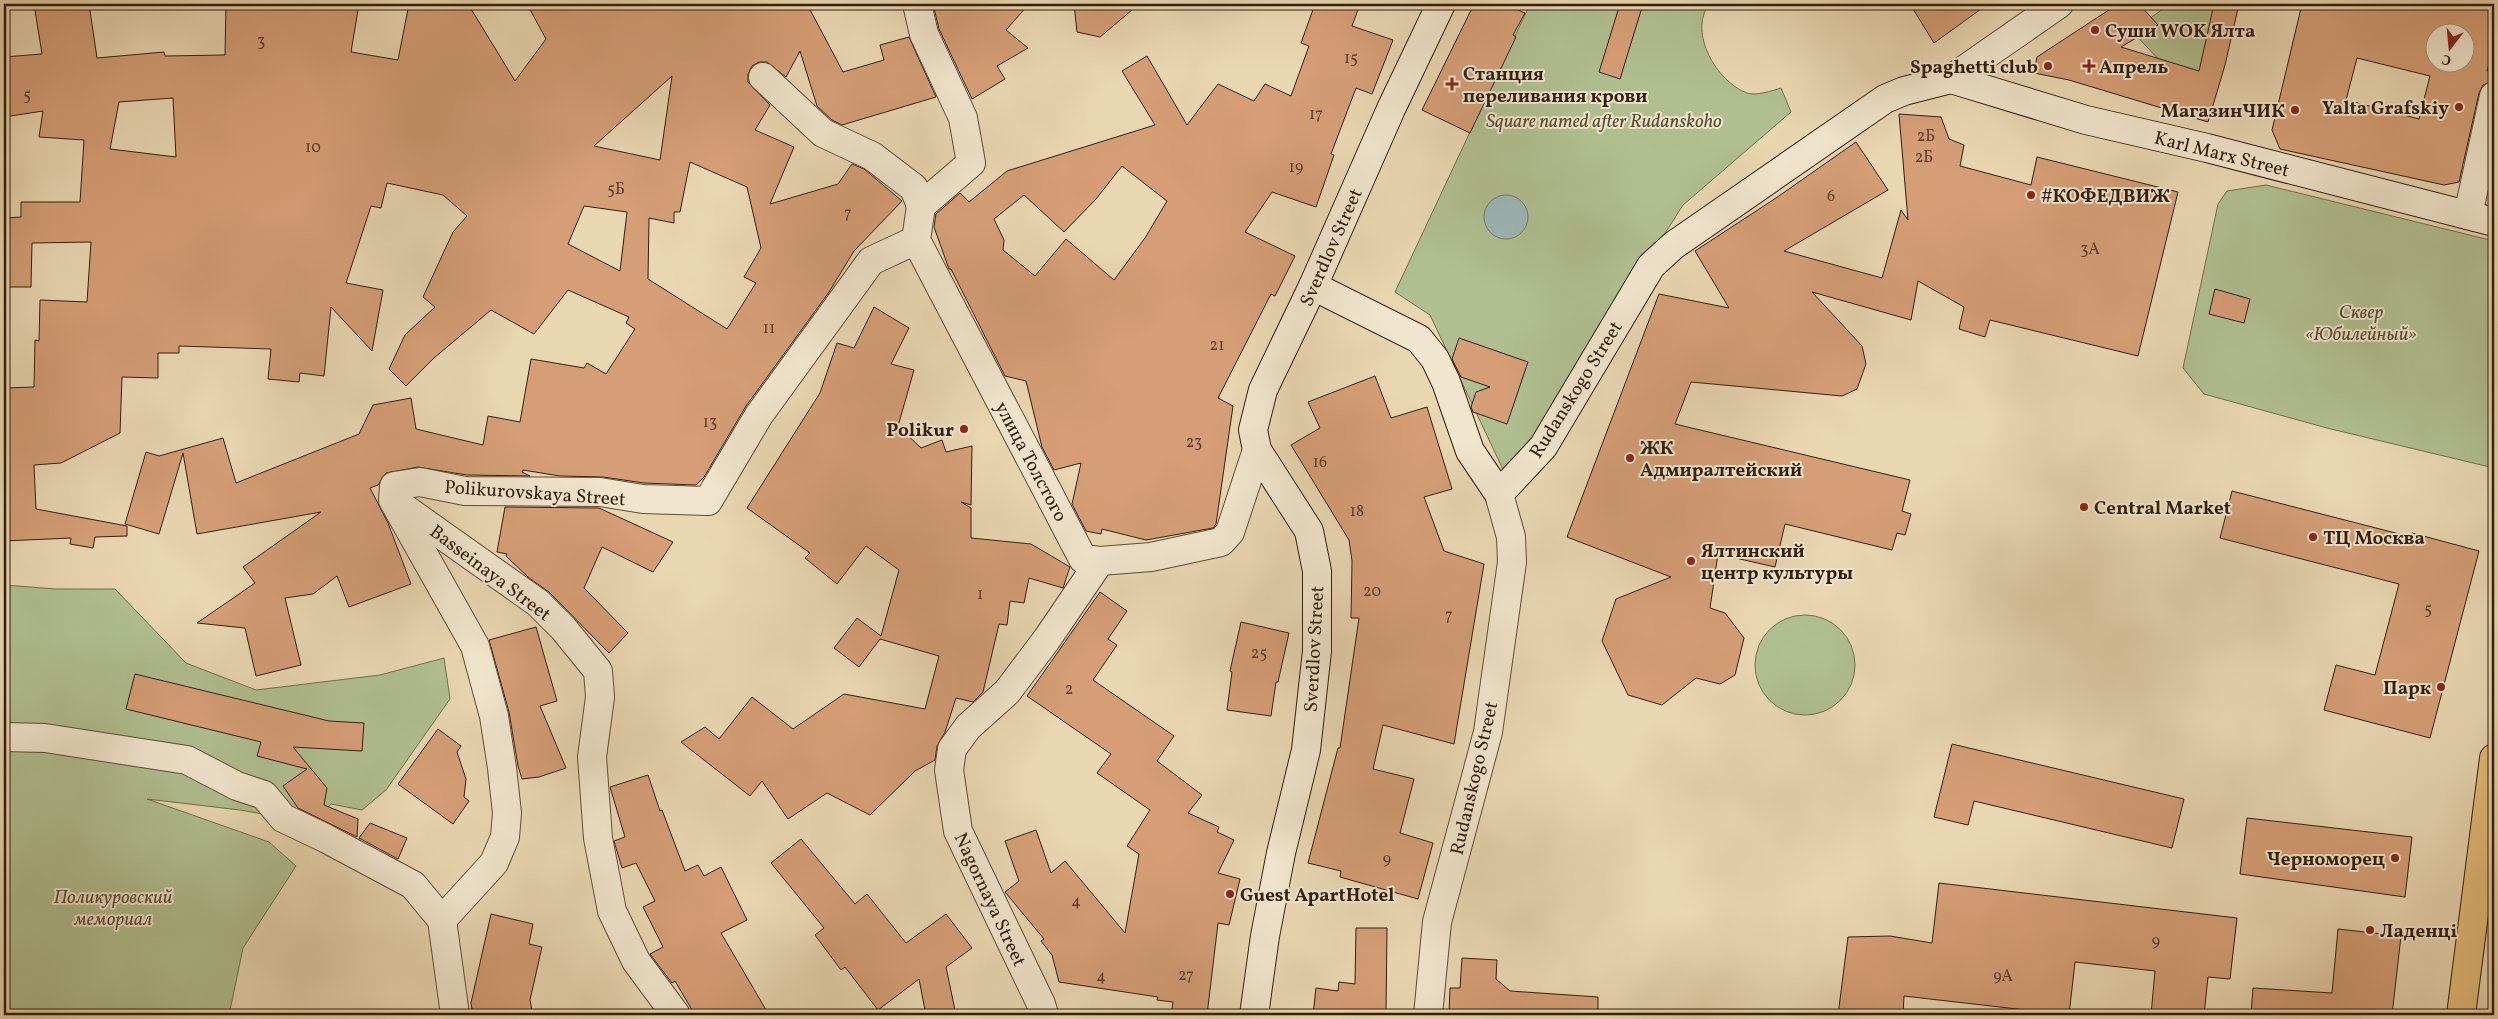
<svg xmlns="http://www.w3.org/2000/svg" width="2498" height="1019" viewBox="0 0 2498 1019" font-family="Vollkorn,serif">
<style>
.green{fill:#b0bf91;stroke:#716e4e}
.water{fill:#9cb7b7;stroke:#727a72}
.building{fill:#d59e76;stroke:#321e0b;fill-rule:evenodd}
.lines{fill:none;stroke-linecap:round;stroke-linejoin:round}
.street-casing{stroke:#604c35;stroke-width:30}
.secondary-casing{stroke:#321e0b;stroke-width:30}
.primary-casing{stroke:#321e0b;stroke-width:30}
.street{stroke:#f1e5cd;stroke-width:28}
.secondary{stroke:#f1e5cd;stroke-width:28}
.primary{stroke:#e4bc79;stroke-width:28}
.poi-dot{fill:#8f2418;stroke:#f1e5cd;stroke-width:2}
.labels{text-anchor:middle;stroke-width:4;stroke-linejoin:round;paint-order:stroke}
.number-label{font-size:16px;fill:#5b3e26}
.poi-label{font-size:19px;font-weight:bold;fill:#321e0b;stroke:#f1e5cd;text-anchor:start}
.park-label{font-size:19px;font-style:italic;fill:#584e33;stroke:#f1e5cd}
.street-label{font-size:19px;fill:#321e0b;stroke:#f1e5cd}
</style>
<rect width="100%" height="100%" fill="#e9d7b2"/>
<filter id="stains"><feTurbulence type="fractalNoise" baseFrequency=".004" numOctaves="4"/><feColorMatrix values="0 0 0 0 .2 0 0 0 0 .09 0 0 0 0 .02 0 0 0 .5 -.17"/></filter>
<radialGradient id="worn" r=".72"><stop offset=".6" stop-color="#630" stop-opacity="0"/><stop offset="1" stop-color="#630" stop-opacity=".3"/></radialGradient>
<g class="green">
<path d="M 1530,4 L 1709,4 C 1688,33 1717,82 1747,93 C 1757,96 1771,91 1781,88 L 1791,112 L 1683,205 L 1508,480 L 1430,315 L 1395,292 Z"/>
<path d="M 2170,4 L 2237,4 L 2223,64 L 2207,111 L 2132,31 Z"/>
<path d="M 2266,185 L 2494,241 L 2494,468 L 2327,428 L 2204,394 L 2183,368 L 2218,204 L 2227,191 Z"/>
<path d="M 4,585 L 56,589 L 115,589 L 186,663 L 256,690 L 380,675 L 444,658 L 450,699 L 386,790 L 362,810 L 331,804 L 315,823 L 240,810 L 147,799 L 269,842 L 296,866 L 243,948 L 229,1015 L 4,1015 Z"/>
<circle cx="1805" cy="665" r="50"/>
</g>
<circle class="water" cx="1506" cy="217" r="22"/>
<g class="building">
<path d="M 34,4 L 89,4 L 97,58 L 164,52 L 165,56 L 225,55 L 226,4 L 359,4 L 351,52 L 398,60 L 409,4 L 468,4 L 515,81 L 546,39 L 527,4 L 807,4 L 843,72 L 884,60 L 880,45 L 909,37 L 936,97 L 842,125 L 832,120 L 817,106 L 800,51 L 786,77 L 767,62 L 759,62 L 752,66 L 748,74 L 748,82 L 770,105 L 755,130 L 794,147 L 770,204 L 838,184 L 852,164 L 864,169 L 902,201 L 854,251 L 829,292 L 746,406 L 704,477 L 696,485 L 644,483 L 603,477 L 560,476 L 523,470 L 522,472 L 530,476 L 467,475 L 418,467 L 386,473 L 378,485 L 370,488 L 388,523 L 411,584 L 349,607 L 337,576 L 313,594 L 285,598 L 301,665 L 256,676 L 245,628 L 197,623 L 255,583 L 243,567 L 321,512 L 197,534 L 183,453 L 159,534 L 125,524 L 146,452 L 159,456 L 223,438 L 236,483 L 359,434 L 373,405 L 411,398 L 416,429 L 483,445 L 488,416 L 520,422 L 531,359 L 584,368 L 587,363 L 606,374 L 635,329 L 626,323 L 629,317 L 568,290 L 534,334 L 491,310 L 434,358 L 406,386 L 389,369 L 405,335 L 435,307 L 423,297 L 453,232 L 467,216 L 443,195 L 387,183 L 381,208 L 371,206 L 346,283 L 383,290 L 372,351 L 331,307 L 324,376 L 300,373 L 299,382 L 268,379 L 271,349 L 179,346 L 179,353 L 158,353 L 158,378 L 122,377 L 120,433 L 61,463 L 34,465 L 36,509 L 127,526 L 127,536 L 95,537 L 93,548 L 70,544 L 71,538 L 4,541 L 4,388 L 34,387 L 35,340 L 39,341 L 40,300 L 87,302 L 91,242 L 32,243 L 31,287 L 4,287 L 4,218 L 21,217 L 21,202 L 80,202 L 84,140 L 39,137 L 43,111 L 4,117 L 4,57 L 42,54 ZM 672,76 L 660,160 L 594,146 ZM 173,98 L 176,157 L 110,149 L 119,102 ZM 690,162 L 747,187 L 761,248 L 744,277 L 756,283 L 727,329 L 648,279 L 649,218 L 674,223 L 674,212 L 680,212 ZM 584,206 L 627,212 L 620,271 L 568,244 Z"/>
<path d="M 933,4 L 1029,4 L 1006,30 L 1028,48 L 997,66 L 1005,79 L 972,99 L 939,29 Z"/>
<path d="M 1074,4 L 1139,4 L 1100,37 L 1077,32 Z"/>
<path d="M 1315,4 L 1360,4 L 1352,26 L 1393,40 L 1372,94 L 1356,88 L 1331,154 L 1334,155 L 1316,207 L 1272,192 L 1245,232 L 1295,256 L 1275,296 L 1271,294 L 1218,398 L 1233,406 L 1216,524 L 1213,528 L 1146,540 L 1102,529 L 1101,534 L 1086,531 L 1072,504 L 1081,463 L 1054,470 L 1042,447 L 1026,381 L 1005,376 L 951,269 L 949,269 L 934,227 L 936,214 L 960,193 L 969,202 L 1007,171 L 1155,125 L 1122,71 L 1147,56 L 1187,125 L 1218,84 L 1254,101 L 1265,84 L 1291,96 L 1309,46 L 1301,43 ZM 1122,166 L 1167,201 L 1145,238 L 1114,280 L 1066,239 L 1035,276 L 1003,250 L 1004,240 L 994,219 L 1024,195 L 1064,232 L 1096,199 Z"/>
<path d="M 1474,4 L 1504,4 L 1525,13 L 1513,35 L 1516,37 L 1470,133 L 1422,110 Z"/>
<path d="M 1620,4 L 1643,4 L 1620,79 L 1599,72 Z"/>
<path d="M 1910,4 L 1988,4 L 1934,43 Z"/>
<path d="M 2118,4 L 2139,4 L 2158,25 L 2121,47 L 2199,71 L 2214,4 L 2239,4 L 2225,65 L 2208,122 L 2069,80 L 2034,73 L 2037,57 Z"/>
<path d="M 2302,4 L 2494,4 L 2494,45 L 2487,71 L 2494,72 L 2494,81 L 2483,85 L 2479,93 L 2459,182 L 2444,185 L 2280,149 L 2272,130 ZM 2436,32 L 2466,32 L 2466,62 L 2436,62 ZM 2357,58 L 2430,76 L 2419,119 L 2346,100 Z"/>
<path d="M 1899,114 L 1941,117 L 1949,139 L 1964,145 L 1960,166 L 2031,185 L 2037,157 L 2178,192 L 2138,356 L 1990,320 L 1985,337 L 1959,329 L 1964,307 L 1918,281 L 1911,320 L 1812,292 L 1862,346 L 1866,364 L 1857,389 L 1842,396 L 1691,382 L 1675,424 L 1910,480 L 1902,511 L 1911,514 L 1905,535 L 1897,533 L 1892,550 L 1785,524 L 1775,567 L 1718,554 L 1710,608 L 1725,613 L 1744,638 L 1735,675 L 1720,684 L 1696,678 L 1662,705 L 1628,695 L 1602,641 L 1616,599 L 1671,577 L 1567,537 L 1659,294 L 1729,308 L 1695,251 L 1776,198 L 1856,142 L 1888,190 L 1784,251 L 1882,278 L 1901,210 L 1908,220 Z"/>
<path d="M 2215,289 L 2250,299 L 2244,323 L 2209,314 Z"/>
<path d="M 874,307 L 909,328 L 891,364 L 914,370 L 898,426 L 921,448 L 942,440 L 946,452 L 972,446 L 971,505 L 961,502 L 971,508 L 971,538 L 1031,544 L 1070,567 L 1063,588 L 1029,578 L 1024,603 L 1010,601 L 1007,625 L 999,624 L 983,692 L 973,702 L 956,698 L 945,732 L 937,746 L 935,760 L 915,771 L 870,815 L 827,793 L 788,819 L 762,781 L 750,796 L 681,742 L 705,727 L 719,739 L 752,697 L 793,729 L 844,694 L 925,709 L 939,656 L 880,639 L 859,667 L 834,648 L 857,618 L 881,636 L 899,570 L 866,546 L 837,584 L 805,558 L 810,553 L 747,508 L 820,393 L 837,343 L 854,348 Z"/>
<path d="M 1459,338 L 1528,362 L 1507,424 L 1473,412 L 1471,407 L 1476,392 L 1490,387 L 1461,377 L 1452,359 Z"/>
<path d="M 1375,376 L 1391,418 L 1427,407 L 1452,489 L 1424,497 L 1444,551 L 1484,564 L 1454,744 L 1383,725 L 1373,769 L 1414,779 L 1400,833 L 1433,843 L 1418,899 L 1340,877 L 1341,871 L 1308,863 L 1338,748 L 1340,748 L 1359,618 L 1351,618 L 1352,561 L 1349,540 L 1291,445 L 1320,428 L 1308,402 Z"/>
<path d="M 2232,491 L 2411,537 L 2412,533 L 2479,551 L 2430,738 L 2324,710 L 2336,665 L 2375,675 L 2399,584 L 2220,538 Z"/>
<path d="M 505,507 L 599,508 L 673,542 L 653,572 L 602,547 L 584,588 L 628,633 L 609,653 L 549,592 L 528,577 L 506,556 L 507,554 L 497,552 Z"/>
<path d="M 1100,592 L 1127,611 L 1108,639 L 1117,645 L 1093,680 L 1174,736 L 1157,761 L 1202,795 L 1188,813 L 1219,827 L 1217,832 L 1234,840 L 1218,873 L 1240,879 L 1229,925 L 1218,923 L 1207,1015 L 1171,1015 L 1173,1002 L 1157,1000 L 1158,997 L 1059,982 L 1052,955 L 1041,941 L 1044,939 L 1005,892 L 1019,881 L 1005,841 L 1036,830 L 1051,873 L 1065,861 L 1125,933 L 1139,854 L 1127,846 L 1150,810 L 1097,773 L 1111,754 L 1027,696 Z"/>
<path d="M 1241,622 L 1289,633 L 1278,682 L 1276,682 L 1271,716 L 1227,710 L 1232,672 L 1230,671 Z"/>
<path d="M 536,627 L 557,701 L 540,706 L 566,768 L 539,777 L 522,779 L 518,766 L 509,712 L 489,640 Z"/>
<path d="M 135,674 L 329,721 L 364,723 L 362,751 L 293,747 L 327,788 L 324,805 L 358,819 L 357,837 L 298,808 L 283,786 L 307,769 L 257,756 L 261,742 L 126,709 Z"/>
<path d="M 438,729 L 461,746 L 457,752 L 466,779 L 464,797 L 469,801 L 453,824 L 398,784 Z"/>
<path d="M 1952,744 L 2184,799 L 2172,848 L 1974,801 L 1968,825 L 1934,817 Z"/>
<path d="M 648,775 L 660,811 L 662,810 L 685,871 L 698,865 L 704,876 L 721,867 L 747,920 L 721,933 L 769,1015 L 695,1015 L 675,981 L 672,983 L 650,954 L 663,947 L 643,907 L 655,901 L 636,863 L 622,868 L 614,841 L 625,837 L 610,787 Z"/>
<path d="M 2247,818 L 2412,837 L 2405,897 L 2240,874 Z"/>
<path d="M 370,823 L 407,838 L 398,859 L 359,838 Z"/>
<path d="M 801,839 L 855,904 L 867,894 L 906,943 L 946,914 L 972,948 L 946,967 L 956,1015 L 926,1015 L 919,979 L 878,1010 L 845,967 L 841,970 L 815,935 L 824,928 L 771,863 Z"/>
<path d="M 1939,883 L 2237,918 L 2230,979 L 2208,977 L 2204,1015 L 2151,1015 L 2155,971 L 2075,962 L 2069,1015 L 1904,996 L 1903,1015 L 1838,1015 L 1848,937 L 1890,936 L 1932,943 Z"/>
<path d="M 491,914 L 533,924 L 529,944 L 542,947 L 530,1000 L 533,1015 L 473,1015 L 471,1003 Z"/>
<path d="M 1356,928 L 1387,928 L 1386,1015 L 1313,1015 L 1316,988 L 1338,991 L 1339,982 L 1355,984 Z"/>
<path d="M 2338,929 L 2401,936 L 2392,1015 L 2251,1015 L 2253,988 L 2332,993 Z"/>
<path d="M 1462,958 L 1497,960 L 1496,979 L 1510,991 L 1598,997 L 1598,1015 L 1449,1015 L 1450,988 L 1460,988 Z"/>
</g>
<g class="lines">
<defs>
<g id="street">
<path d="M 917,4 L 924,34 L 963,118 L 971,163 L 921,206 L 916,240 L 1083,559 L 1100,561 L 1151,557 L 1221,542 L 1230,532 L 1257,450"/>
<path d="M 763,77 L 823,133 L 872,156 L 914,188 L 921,206"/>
<path d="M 1951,79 L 2059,4"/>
<path d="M 2468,215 L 2494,96"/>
<path d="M 397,503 L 538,603 L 563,628 L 598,671 L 600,697 L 592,757 L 598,838 L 612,911 L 636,961 L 676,1015"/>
<path d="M 4,737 L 45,738 L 187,760 L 237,786 L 264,795 L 283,818 L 325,838 L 413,885 L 442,920"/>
<path d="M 442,920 L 494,863 L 505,837 L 507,813 L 502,768 L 494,716 L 475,646 L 393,500 L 394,486 L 420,482 L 465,491 L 600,492 L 643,499 L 708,501 L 759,415 L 871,261 L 916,240"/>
<path d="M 442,920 L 455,1015"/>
<path d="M 1044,1015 L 1041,1004 L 958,831 L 949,770 L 952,749 L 968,727 L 1007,692 L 1047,639 L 1100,561"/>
<path d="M 1428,1015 L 1437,922 L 1488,732 L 1512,562 L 1511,537 L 1499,494"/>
</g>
<g id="secondary">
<path d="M 1313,286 L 1419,339 L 1435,359 L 1446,382 L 1470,451 L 1499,494 L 1543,447 L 1651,266 L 1674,245 L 1885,99 L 1904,91 L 1951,79 L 2086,120 L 2207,148 L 2494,222"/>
<path d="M 1254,1015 L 1265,936 L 1281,853 L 1306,750 L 1317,651 L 1317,571 L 1309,531 L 1257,450 L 1253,430 L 1263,390 L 1313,286 L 1391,109 L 1441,4"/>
</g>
<path id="primary" d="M 2461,1015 L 2494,758"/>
</defs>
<use href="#street" class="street-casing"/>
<use href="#secondary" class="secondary-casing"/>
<use href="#primary" class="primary-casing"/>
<use href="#street" class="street"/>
<use href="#secondary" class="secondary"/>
<use href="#primary" class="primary"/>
</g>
<g class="poi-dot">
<circle cx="2095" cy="30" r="5"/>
<circle cx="2048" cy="66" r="5"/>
<path d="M2086.5 58.5h5v5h5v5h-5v5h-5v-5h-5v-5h5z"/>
<path d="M1449.5 76.5h5v5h5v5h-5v5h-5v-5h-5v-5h5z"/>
<circle cx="2459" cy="107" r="5"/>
<circle cx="2295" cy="110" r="5"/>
<circle cx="2031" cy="195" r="5"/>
<circle cx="964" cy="429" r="5"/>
<circle cx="1630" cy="458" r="5"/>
<circle cx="2084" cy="507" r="5"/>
<circle cx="2313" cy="537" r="5"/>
<circle cx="1691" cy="561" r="5"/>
<circle cx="2441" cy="687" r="5"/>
<circle cx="2395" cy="858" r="5"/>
<circle cx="1230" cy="894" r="5"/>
<circle cx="2370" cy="930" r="5"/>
</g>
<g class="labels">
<g class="number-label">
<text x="261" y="46">3</text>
<text x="1351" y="63">15</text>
<text x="27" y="100">5</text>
<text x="1316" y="119">17</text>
<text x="1926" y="141">2Б</text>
<text x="313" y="152">10</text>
<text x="1924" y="162">2Б</text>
<text x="1296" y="172">19</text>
<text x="616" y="194">5Б</text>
<text x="1831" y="201">6</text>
<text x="848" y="218">7</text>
<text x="2090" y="254">3А</text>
<text x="769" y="333">11</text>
<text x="1217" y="350">21</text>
<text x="710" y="427">13</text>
<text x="1194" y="447">23</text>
<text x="1320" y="467">16</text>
<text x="1357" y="516">18</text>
<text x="1372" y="596">20</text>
<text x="980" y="599">1</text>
<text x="2428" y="614">5</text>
<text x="1449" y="620">7</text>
<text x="1259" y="658">25</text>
<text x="1069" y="694">2</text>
<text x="1387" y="864">9</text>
<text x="1076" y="906">4</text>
<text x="2156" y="946">9</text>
<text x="1186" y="980">27</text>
<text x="1101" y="981">4</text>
<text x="2003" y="981">9А</text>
</g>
<g class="poi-label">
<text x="2105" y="37">Суши WOK Ялта</text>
<text x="2038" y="73" text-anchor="end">Spaghetti club</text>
<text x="2099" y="73">Апрель</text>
<text x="1463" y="80">Станция<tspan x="1463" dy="22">переливания крови</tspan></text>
<text x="2449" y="114" text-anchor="end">Yalta Grafskiy</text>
<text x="2285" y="117" text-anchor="end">МагазинЧИК</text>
<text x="2041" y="202">#КОФЕДВИЖ</text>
<text x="954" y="436" text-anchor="end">Polikur</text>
<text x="1640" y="454">ЖК<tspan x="1640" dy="22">Адмиралтейский</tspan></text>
<text x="2094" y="514">Central Market</text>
<text x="2323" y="544">ТЦ Москва</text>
<text x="1701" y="557">Ялтинский<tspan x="1701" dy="22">центр культуры</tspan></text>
<text x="2431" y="694" text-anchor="end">Парк</text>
<text x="2385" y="865" text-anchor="end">Черноморец</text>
<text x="1240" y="901">Guest ApartHotel</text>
<text x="2380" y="937">Ладенці</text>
</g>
<g class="park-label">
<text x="1604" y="127">Square named after Rudanskoho</text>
<text x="2361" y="318">Сквер<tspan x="2361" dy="22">«Юбилейный»</tspan></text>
<text x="113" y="903">Поликуровский<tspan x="113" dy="22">мемориал</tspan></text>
</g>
<g class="street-label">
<text transform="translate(2222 153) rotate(14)" y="7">Karl Marx Street</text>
<text transform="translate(1330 247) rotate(-66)" y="7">Sverdlov Street</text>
<text transform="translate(1575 389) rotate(-58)" y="7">Rudanskogo Street</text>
<text transform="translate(1032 461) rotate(62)" y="7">улица Толстого</text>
<text transform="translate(535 492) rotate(4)" y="7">Polikurovskaya Street</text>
<text transform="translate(491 572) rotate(37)" y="7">Basseinaya Street</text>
<text transform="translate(1313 649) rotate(-87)" y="7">Sverdlov Street</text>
<text transform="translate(1473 778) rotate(-77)" y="7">Rudanskogo Street</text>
<text transform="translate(991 899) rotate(65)" y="7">Nagornaya Street</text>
</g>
</g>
<rect width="2498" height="1019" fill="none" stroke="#e9d7b2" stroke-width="20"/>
<rect x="5" y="5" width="2488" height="1009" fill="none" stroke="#321e0b" stroke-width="2.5"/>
<rect x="10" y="10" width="2478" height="999" fill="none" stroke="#321e0b"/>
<g transform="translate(2450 48) rotate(196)"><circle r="24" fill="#f1e5cd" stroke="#a5957f"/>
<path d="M0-4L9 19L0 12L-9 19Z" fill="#8f2418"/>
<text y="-8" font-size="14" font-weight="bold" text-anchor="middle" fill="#321e0b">С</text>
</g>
<rect width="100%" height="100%" filter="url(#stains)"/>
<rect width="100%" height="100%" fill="url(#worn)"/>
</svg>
